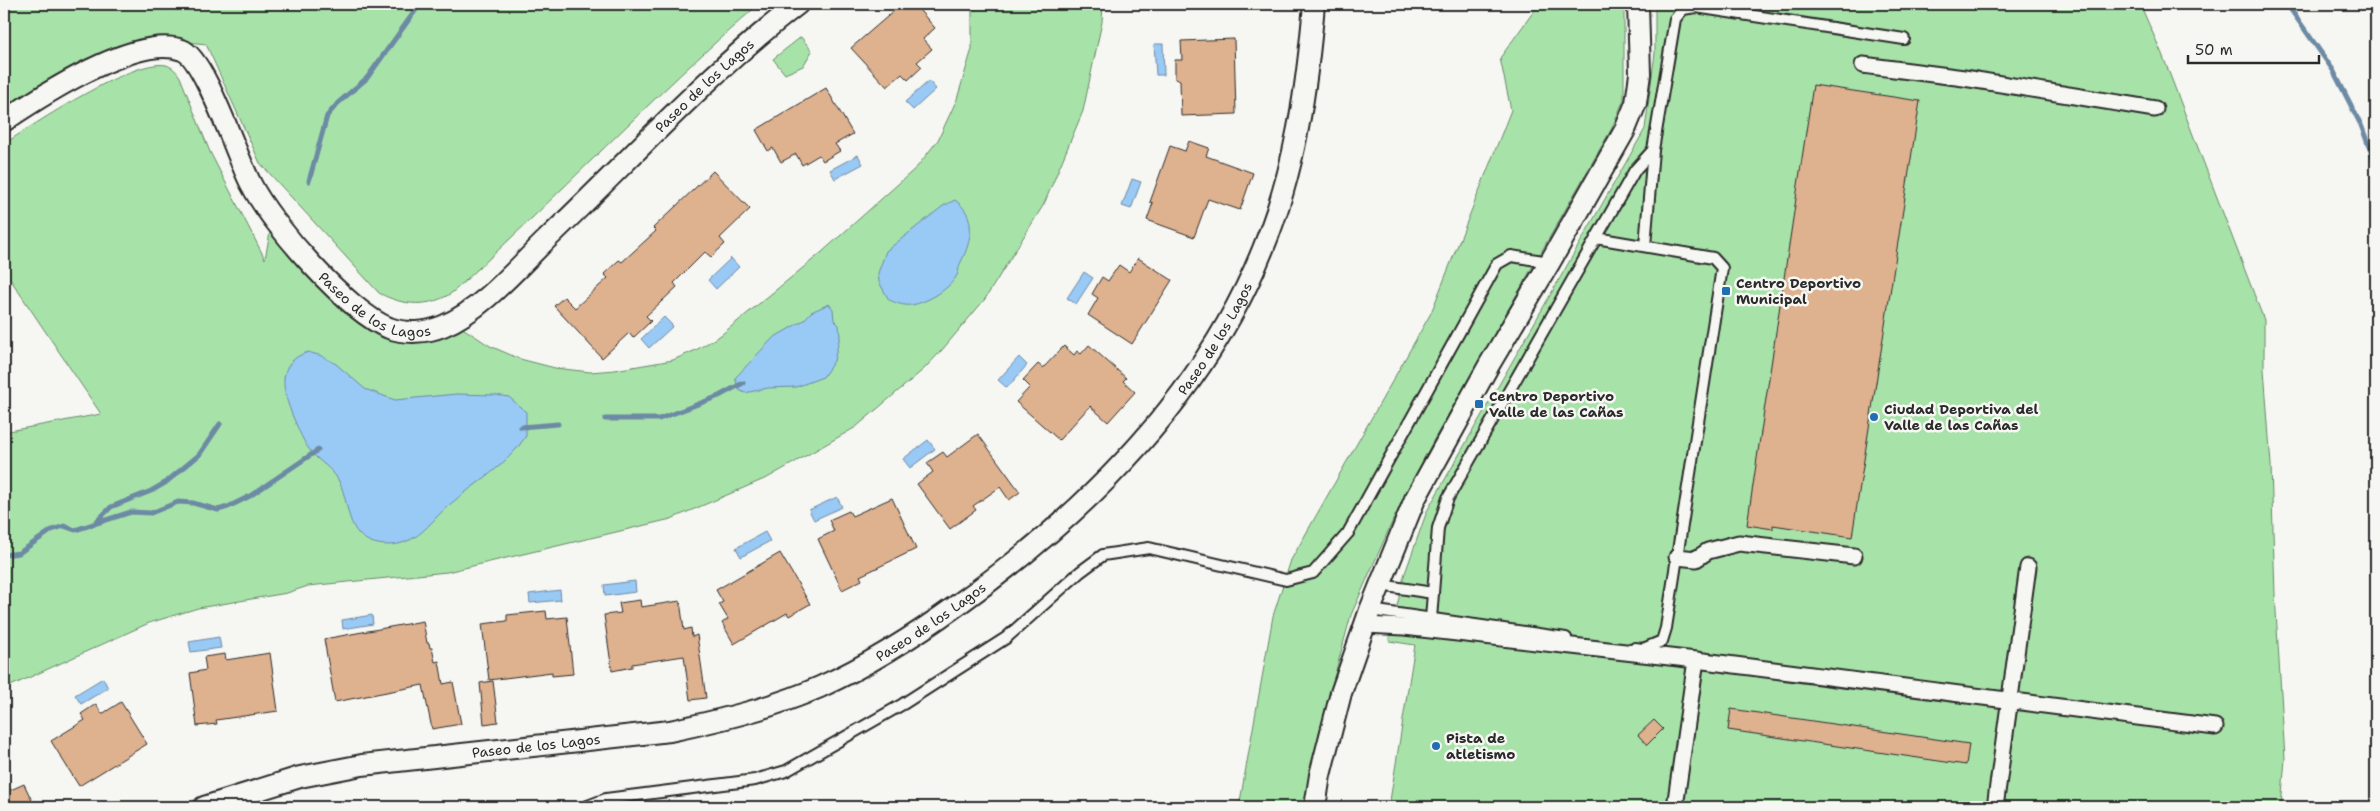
<svg xmlns="http://www.w3.org/2000/svg" width="2380" height="811" viewBox="0 0 2380 811" font-family="'Shantell Sans',sans-serif">
<style>
.green{fill:#a7e3a9;stroke:#69876a}
.water{fill:#99c9f5;stroke:#6d8aa4}
.lines{fill:none;stroke-linecap:round;stroke-linejoin:round}
.stream{stroke:#6d8aa4;stroke-width:5}
.building{fill:#deb18f;stroke:#2b2b2b}
.service-casing{stroke:#2b2b2b;stroke-width:14}
.pedestrian-casing{stroke:#2b2b2b;stroke-width:19}
.minor-casing{stroke:#2b2b2b;stroke-width:24}
.service{stroke:#f6f6f2;stroke-width:10}
.pedestrian{stroke:#f6f6f2;stroke-width:15}
.minor{stroke:#f6f6f2;stroke-width:20}
.poi-dot{fill:#1f6fb2;stroke:#f6f6f2;stroke-width:2}
.labels{text-anchor:middle;stroke-width:5;stroke-linejoin:round;paint-order:stroke}
.street-label{font-size:14px;fill:#2b2b2b;stroke:#f6f6f2}
.poi-label{font-size:14px;font-weight:bold;fill:#2b2b2b;stroke:#f6f6f2;text-anchor:start}
</style>
<rect width="100%" height="100%" fill="#f6f6f2"/>
<filter id="ink" filterUnits="userSpaceOnUse"><feTurbulence type="fractalNoise" baseFrequency=".02" numOctaves="2"/><feDisplacementMap in="SourceGraphic" scale="10" xChannelSelector="R" yChannelSelector="G"/><feConvolveMatrix kernelMatrix="1 2 1 2 8 2 1 2 1" color-interpolation-filters="sRGB"/></filter>
<g filter="url(#ink)">
<g class="green">
<path d="M 4,4 L 759,4 C 653,95 557,198 453,292 C 430,308 403,306 379,293 L 260,163 L 206,44 L 170,40 L 4,115 Z"/>
<path d="M 972,4 L 1103,4 L 1102,22 L 1083,111 L 1044,204 L 985,299 L 942,350 L 924,369 L 856,427 L 769,477 L 671,519 L 447,572 L 308,586 L 287,593 L 198,608 L 149,623 L 4,689 L 4,432 L 101,414 L 4,270 L 4,144 C 33,125 133,58 166,65 C 173,67 177,72 180,77 L 210,152 L 265,259 L 271,227 L 361,318 L 461,327 L 490,346 L 520,359 L 555,368 L 590,372 L 615,370 L 673,360 L 696,350 L 721,335 L 821,253 L 917,167 L 938,140 L 957,99 L 972,49 Z"/>
<path d="M 1539,4 L 1624,4 L 1624,99 L 1612,128 L 1432,443 L 1393,520 L 1351,615 L 1319,733 L 1304,807 L 1239,807 L 1273,616 L 1291,560 L 1431,313 L 1511,110 L 1500,58 Z"/>
<path d="M 1655,4 L 2140,4 L 2162,54 L 2264,320 L 2264,369 L 2271,465 L 2275,595 L 2285,759 L 2281,807 L 1389,807 L 1415,645 L 1389,641 L 1404,576 L 1427,511 L 1645,129 L 1655,53 Z"/>
<path d="M 801,37 L 812,51 L 803,66 L 785,74 L 773,59 Z"/>
</g>
<g class="water">
<path d="M 1154,44 L 1163,44 L 1164,75 L 1156,75 Z"/>
<path d="M 929,81 L 936,89 L 913,110 L 905,102 Z"/>
<path d="M 858,155 L 863,164 L 835,179 L 830,170 Z"/>
<path d="M 1132,179 L 1141,182 L 1131,209 L 1122,206 Z"/>
<path d="M 955,200 C 977,216 972,240 961,262 C 959,265 959,269 958,273 C 952,288 927,303 911,305 C 904,306 896,303 889,300 L 879,282 L 878,273 L 886,251 L 943,206 Z"/>
<path d="M 731,258 L 739,267 L 716,289 L 708,280 Z"/>
<path d="M 1084,272 L 1093,278 L 1076,304 L 1067,298 Z"/>
<path d="M 829,304 L 833,309 L 834,320 L 839,325 L 840,336 L 834,361 L 823,377 L 796,387 L 768,388 L 745,393 L 739,390 L 735,378 L 773,338 L 804,320 L 811,312 Z"/>
<path d="M 664,317 L 673,326 L 649,348 L 641,339 Z"/>
<path d="M 308,352 L 322,356 L 336,364 L 365,389 L 395,400 L 456,394 L 496,395 L 509,397 L 526,412 L 526,436 C 507,466 475,483 448,506 C 434,518 423,536 405,542 C 395,546 381,546 371,542 C 344,532 350,498 337,478 C 331,468 320,462 313,454 C 303,443 299,430 293,417 C 283,392 274,363 308,352 Z"/>
<path d="M 1019,357 L 1027,365 L 1007,388 L 998,380 Z"/>
<path d="M 928,440 L 935,449 L 910,468 L 903,459 Z"/>
<path d="M 837,497 L 842,507 L 814,520 L 809,510 Z"/>
<path d="M 765,532 L 770,541 L 741,557 L 736,548 Z"/>
<path d="M 635,581 L 636,592 L 605,596 L 604,585 Z"/>
<path d="M 560,590 L 561,600 L 530,603 L 529,594 Z"/>
<path d="M 372,615 L 373,624 L 343,629 L 342,620 Z"/>
<path d="M 219,637 L 221,648 L 191,652 L 189,642 Z"/>
<path d="M 103,678 L 108,688 L 81,704 L 75,695 Z"/>
</g>
<g class="lines">
<g class="stream">
<path d="M 2287,4 L 2333,70 L 2361,125 L 2376,165"/>
<path d="M 309,181 L 327,116 L 338,103 L 367,78 L 420,4"/>
<path d="M 605,419 L 659,419 L 719,396 L 743,383"/>
<path d="M 521,427 L 558,424"/>
<path d="M 94,524 L 111,507 L 151,491 L 165,483 L 199,455 L 220,424"/>
<path d="M 4,555 L 19,553 L 52,530 L 64,526 L 75,530 L 131,512 L 151,513 L 178,502 L 193,503 L 218,510 L 228,507 L 250,496 L 318,450"/>
</g>
</g>
<g class="building">
<path d="M 902,4 L 914,4 L 935,28 L 923,39 L 932,49 L 917,62 L 922,67 L 908,80 L 902,74 L 887,87 L 851,48 Z"/>
<path d="M 1234,39 L 1236,114 L 1181,116 L 1180,80 L 1175,79 L 1175,60 L 1182,60 L 1181,41 Z"/>
<path d="M 1813,85 L 1920,101 L 1852,537 L 1773,525 L 1773,529 L 1747,525 Z"/>
<path d="M 826,88 L 853,134 L 835,144 L 840,151 L 823,161 L 819,155 L 802,165 L 796,154 L 781,162 L 773,148 L 768,151 L 756,130 Z"/>
<path d="M 1189,141 L 1209,148 L 1206,156 L 1253,173 L 1240,210 L 1208,199 L 1194,237 L 1147,220 L 1153,203 L 1150,202 L 1170,146 L 1185,151 Z"/>
<path d="M 713,171 L 750,209 L 720,238 L 725,244 L 711,257 L 705,252 L 674,283 L 677,287 L 646,316 L 651,321 L 633,338 L 629,333 L 602,358 L 554,306 L 564,297 L 575,308 L 608,278 L 604,274 L 619,260 L 622,262 L 656,231 L 653,228 Z"/>
<path d="M 1138,258 L 1172,280 L 1132,344 L 1088,315 L 1098,298 L 1092,294 L 1102,277 L 1108,281 L 1119,265 L 1129,272 Z"/>
<path d="M 1089,345 L 1126,378 L 1123,381 L 1135,392 L 1108,422 L 1090,406 L 1059,440 L 1016,402 L 1030,387 L 1023,380 L 1038,364 L 1043,368 L 1064,346 L 1074,355 L 1077,351 L 1081,354 Z"/>
<path d="M 978,434 L 1020,492 L 1009,500 L 1000,487 L 973,506 L 976,510 L 950,529 L 917,484 L 933,472 L 927,463 L 943,452 L 947,457 Z"/>
<path d="M 892,498 L 916,549 L 860,576 L 862,580 L 842,590 L 818,539 L 834,531 L 829,520 L 849,511 L 852,516 Z"/>
<path d="M 780,553 L 810,604 L 789,616 L 787,613 L 734,644 L 722,623 L 728,619 L 719,604 L 723,602 L 716,590 Z"/>
<path d="M 640,600 L 641,607 L 680,601 L 684,630 L 691,628 L 692,637 L 697,635 L 706,698 L 690,700 L 684,656 L 632,664 L 632,667 L 612,671 L 604,615 L 621,613 L 619,603 Z"/>
<path d="M 546,611 L 547,619 L 567,617 L 573,674 L 552,676 L 552,672 L 489,680 L 482,624 L 507,621 L 507,615 Z"/>
<path d="M 423,621 L 427,643 L 429,643 L 430,648 L 432,648 L 435,662 L 439,661 L 443,684 L 453,682 L 461,724 L 432,729 L 423,685 L 335,702 L 324,639 Z"/>
<path d="M 270,653 L 278,711 L 216,720 L 217,724 L 197,726 L 190,673 L 206,670 L 204,657 L 225,654 L 226,660 Z"/>
<path d="M 493,681 L 498,722 L 484,724 L 480,683 Z"/>
<path d="M 121,702 L 147,744 L 79,786 L 51,741 L 85,720 L 81,714 L 96,704 L 102,714 Z"/>
<path d="M 1731,709 L 1969,744 L 1966,765 L 1728,730 Z"/>
<path d="M 1654,720 L 1663,729 L 1647,745 L 1638,735 Z"/>
<path d="M 24,784 L 35,807 L 4,807 L 4,793 Z"/>
</g>
<g class="lines">
<defs>
<g id="service">
<path d="M 1596,238 L 1713,258 L 1722,268 L 1666,628 L 1662,641 L 1643,649 L 1635,648"/>
<path d="M 1645,246 L 1653,150 L 1675,19 L 1683,9 L 1696,7 L 1904,39"/>
<path d="M 1380,585 L 1433,593 L 1438,528 L 1448,498 L 1635,170 L 1653,150"/>
<path d="M 1370,610 L 1566,638"/>
<path d="M 1431,619 L 1433,593"/>
<path d="M 585,807 L 606,799 L 755,780 L 786,771 L 903,704 L 1006,638 L 1080,572 L 1103,555 L 1149,548 L 1286,580 L 1313,573 L 1348,533 L 1497,264 L 1511,256 L 1550,262"/>
</g>
<g id="pedestrian">
<path d="M 1863,65 L 1964,78 L 2155,109"/>
<path d="M 1677,557 L 1696,559 L 1708,551 L 1739,543 L 1854,556"/>
<path d="M 1365,625 L 1404,627 L 1696,660 L 2215,727"/>
<path d="M 1675,807 L 1696,660"/>
<path d="M 1995,807 L 2028,567"/>
</g>
<g id="minor">
<path id="s1" d="M 4,121 C 41,96 137,33 182,50 C 205,58 237,158 251,184 C 271,224 348,312 389,328 C 406,334 426,333 443,326 C 483,309 516,269 547,239 C 630,160 707,74 798,4"/>
<path id="s2" d="M 204,807 L 300,777 L 362,765 L 670,731 C 721,720 772,708 820,687 C 869,665 916,635 960,603 C 1086,513 1204,396 1263,249 C 1295,171 1307,88 1314,4"/>
<path d="M 1315,807 L 1320,775 L 1341,693 L 1370,610 L 1415,499 L 1489,365 L 1550,262 L 1625,130 L 1636,103 L 1640,74 L 1638,4"/>
</g>
</defs>
<use href="#service" class="service-casing"/>
<use href="#pedestrian" class="pedestrian-casing"/>
<use href="#minor" class="minor-casing"/>
<use href="#service" class="service"/>
<use href="#pedestrian" class="pedestrian"/>
<use href="#minor" class="minor"/>
</g>
</g>
<g class="poi-dot">
<rect x="1721" y="286" width="10" height="10" rx="2.5"/>
<rect x="1474" y="399" width="10" height="10" rx="2.5"/>
<circle cx="1874" cy="417" r="5"/>
<circle cx="1436" cy="746" r="5"/>
</g>
<g class="labels">
<g class="street-label">
<text dy="5" stroke="none"><textPath href="#s1" startOffset="962">Paseo de los Lagos</textPath></text>
<text dy="5" stroke="none"><textPath href="#s1" startOffset="528">Paseo de los Lagos</textPath></text>
<text dy="5" stroke="none"><textPath href="#s2" startOffset="1164">Paseo de los Lagos</textPath></text>
<text dy="5" stroke="none"><textPath href="#s2" startOffset="759">Paseo de los Lagos</textPath></text>
<text dy="5" stroke="none"><textPath href="#s2" startOffset="339">Paseo de los Lagos</textPath></text>
</g>
<g class="poi-label">
<text x="1736" y="288">Centro Deportivo<tspan x="1736" dy="16">Municipal</tspan></text>
<text x="1489" y="401">Centro Deportivo<tspan x="1489" dy="16">Valle de las Cañas</tspan></text>
<text x="1884" y="414">Ciudad Deportiva del<tspan x="1884" dy="16">Valle de las Cañas</tspan></text>
<text x="1446" y="743">Pista de<tspan x="1446" dy="16">atletismo</tspan></text>
</g>
</g>
<rect width="2380" height="811" fill="none" stroke="#f6f6f2" stroke-width="20"/>
<rect x="10" y="10" width="2360" height="791" fill="none" stroke="#2b2b2b" stroke-width="2" filter="url(#ink)"/>
<path d="M2188 55v8h131v-8" fill="none" stroke="#2b2b2b" stroke-width="2.5"/>
<text x="2195" y="55" font-size="15" fill="#2b2b2b" stroke="#f6f6f2" stroke-width="4" paint-order="stroke">50 m</text>
</svg>
